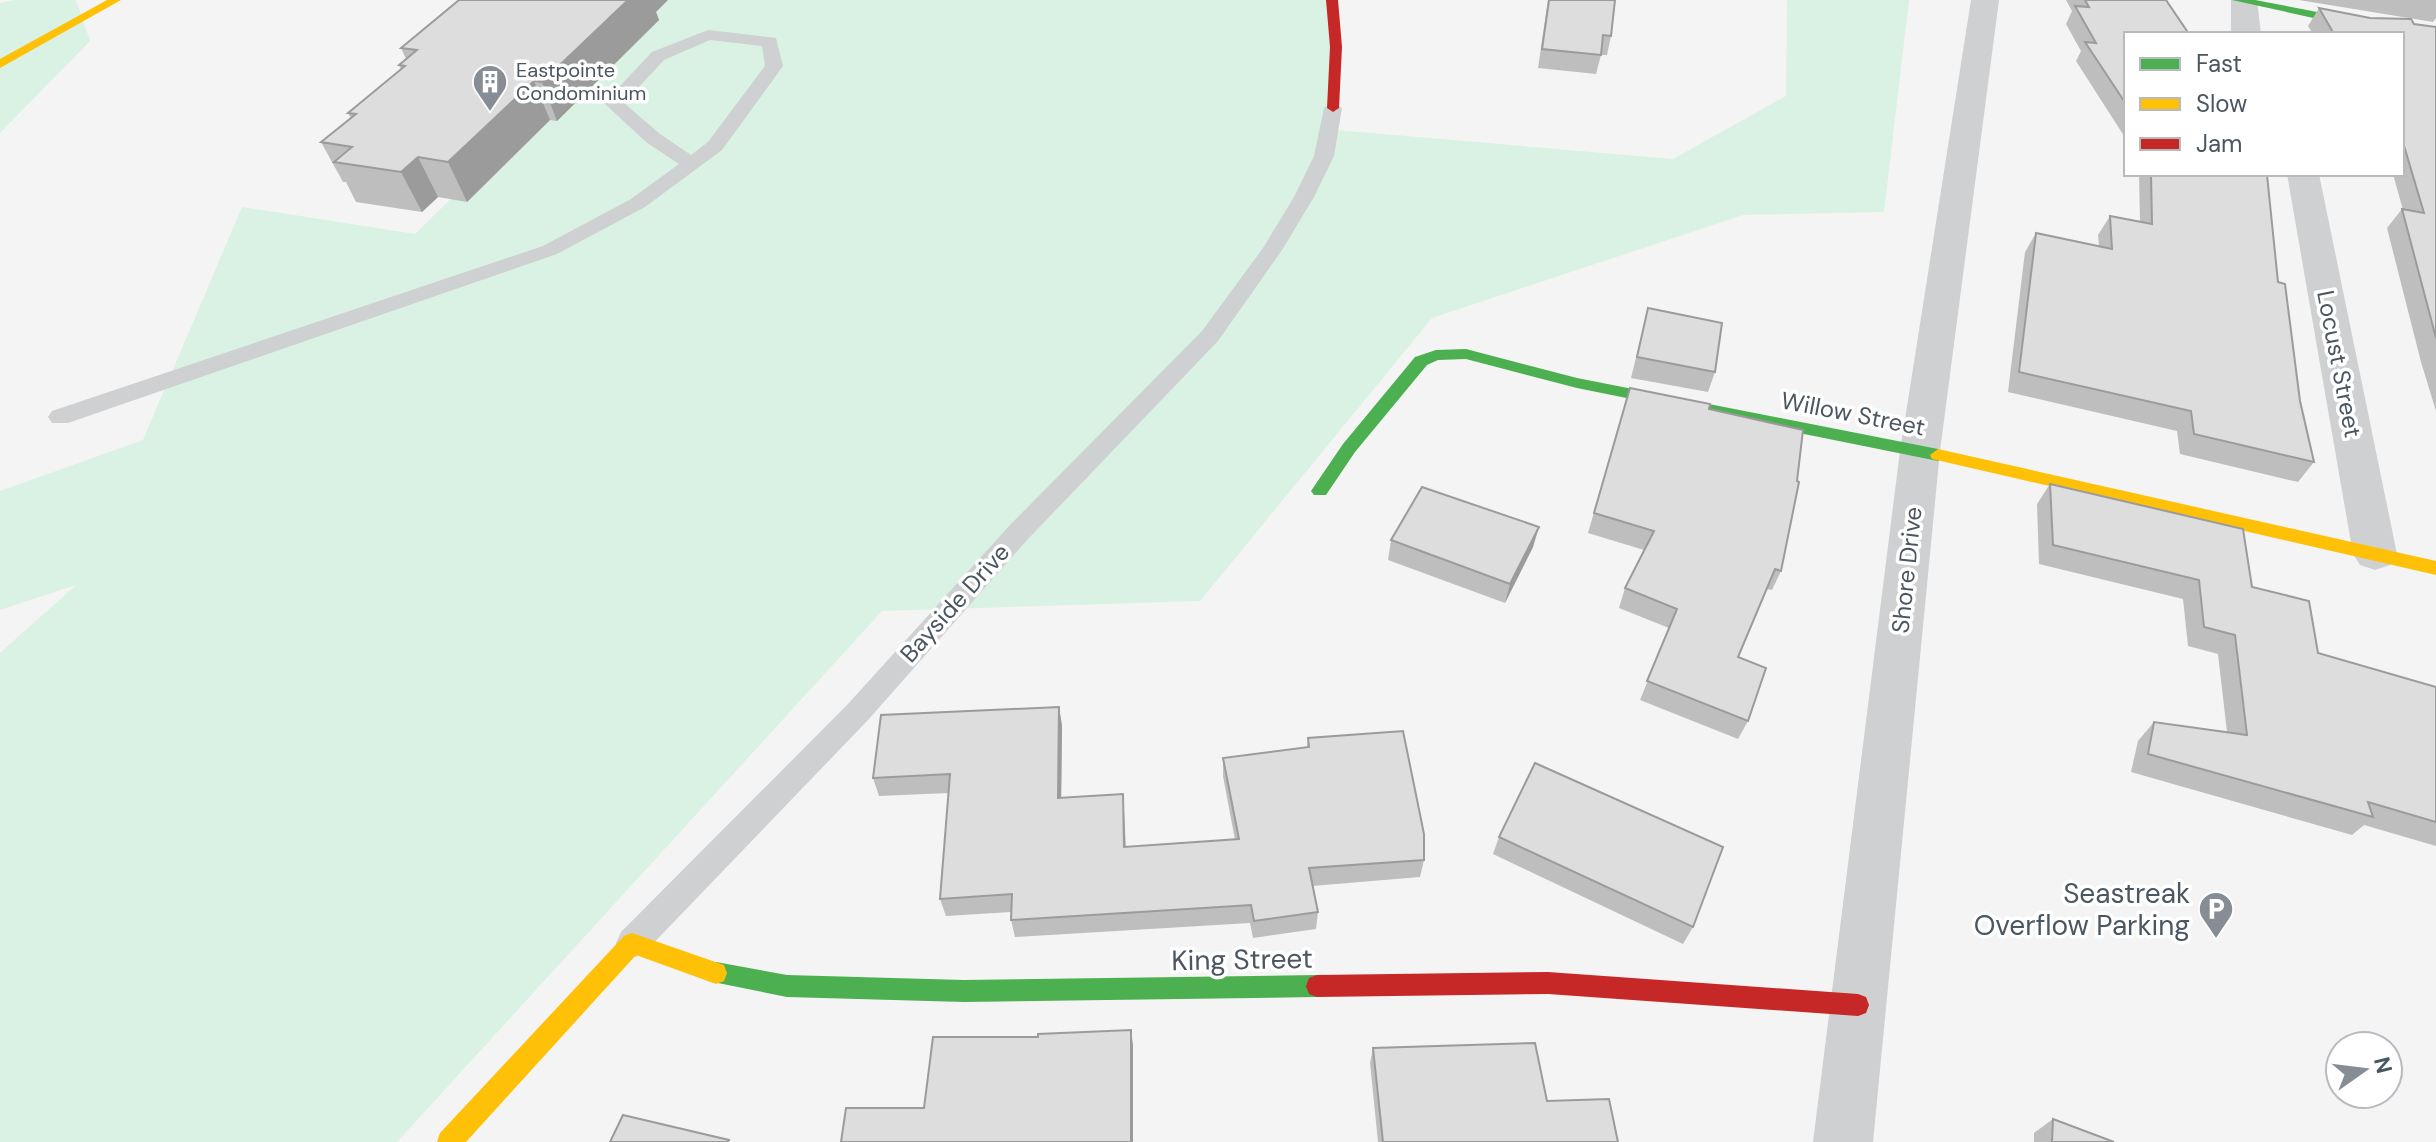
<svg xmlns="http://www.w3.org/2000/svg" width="2436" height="1142" viewBox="0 0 2436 1142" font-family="'DM Sans',sans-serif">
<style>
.green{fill:#d9f2e3}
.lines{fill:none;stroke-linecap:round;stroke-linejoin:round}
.lane{fill:#ced0d2;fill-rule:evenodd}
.street{fill:#ced0d2;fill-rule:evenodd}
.fast{fill:#4caf50;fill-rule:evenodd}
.slow{fill:#ffc107;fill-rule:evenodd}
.jam{fill:#c62828;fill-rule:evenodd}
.wall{fill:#bebebf}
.shaded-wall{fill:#9b9b9b}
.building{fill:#ddddde;stroke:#9b9b9b;stroke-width:2}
.labels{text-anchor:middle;stroke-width:7;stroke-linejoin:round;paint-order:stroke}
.far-poi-label{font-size:20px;fill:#4a5661;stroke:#fff;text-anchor:start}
.street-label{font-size:24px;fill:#4a5661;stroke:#fff}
.near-poi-label{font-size:28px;fill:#4a5661;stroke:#fff;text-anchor:end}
.near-street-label{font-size:28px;fill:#4a5661;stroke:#fff}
</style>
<rect width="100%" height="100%" fill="#f4f4f4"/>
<g class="green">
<path d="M 15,0 L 76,0 L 90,41 L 0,133 L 0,3 Z"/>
<path d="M 654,0 L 1327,0 L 1336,130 L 1673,159 L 1786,96 L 1787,0 L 1909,0 L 1884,212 L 1743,215 L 1432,318 L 1200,601 L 882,611 L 397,1142 L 0,1142 L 0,653 L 76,585 L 0,610 L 0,491 L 143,440 L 242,207 L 415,234 Z"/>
</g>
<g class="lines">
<g class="lane">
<path d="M 708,30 L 776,38 L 783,66 L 722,150 L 645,207 L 557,254 L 68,423 L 52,423 L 48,417 L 52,411 L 543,246 L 631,199 L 679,164 L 646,142 L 604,103 L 652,52 ZM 710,40 L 762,46 L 765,66 L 708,142 L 691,155 L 660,134 L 624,103 L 664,60 Z"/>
<path d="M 1333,102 L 1342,108 L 1334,156 L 1314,197 L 1282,250 L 1218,341 L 1028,539 L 868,720 L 643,954 L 632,958 L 621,954 L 616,943 L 621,932 L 848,704 L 1010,525 L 1202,331 L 1263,248 L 1294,197 L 1314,156 L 1324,108 Z"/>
</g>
<g class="street">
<path d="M 1971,0 L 1999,0 L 1940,451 L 1873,1142 L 1813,1142 L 1900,451 Z"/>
<path d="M 2231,0 L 2257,0 L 2261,34 L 2231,34 Z"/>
<path d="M 2287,174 L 2319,174 L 2397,554 L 2390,565 L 2375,570 L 2360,565 L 2353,554 Z"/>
</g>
<g class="fast">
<path d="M 2232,0 L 2255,0 L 2359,20 L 2436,31 L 2436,39 L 2359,28 Z"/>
<path d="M 1466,349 L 1577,378 L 1938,449 L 1946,455 L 1938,461 L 1577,388 L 1466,359 L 1438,360 L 1427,365 L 1355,452 L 1326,495 L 1314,495 L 1311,491 L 1343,444 L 1415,357 L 1436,350 Z"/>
<path d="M 716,962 L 787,975 L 964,980 L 1317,975 L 1325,978 L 1328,986 L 1325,994 L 1317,997 L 964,1002 L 787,997 L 708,981 L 705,973 L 708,965 Z"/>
</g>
<g class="slow">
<path d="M 107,0 L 121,0 L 0,68 L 0,59 Z"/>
<path d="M 1938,449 L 2436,561 L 2436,575 L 1932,459 L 1930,455 Z"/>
<path d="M 632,933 L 724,965 L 727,973 L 724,981 L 716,984 L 636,955 L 466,1142 L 437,1142 L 440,1133 L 624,936 Z"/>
</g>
<g class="jam">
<path d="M 1326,0 L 1338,0 L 1342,47 L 1339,108 L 1333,112 L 1327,108 L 1330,47 Z"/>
<path d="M 1548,972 L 1858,994 L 1866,997 L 1869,1005 L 1866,1013 L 1858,1016 L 1548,994 L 1317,997 L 1309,994 L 1306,986 L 1309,978 L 1317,975 Z"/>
</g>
</g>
<g class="wall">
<path d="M 1548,0 L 1615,0 L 1611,36 L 1607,55 L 1601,55 L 1596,74 L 1538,68 Z"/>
<path d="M 2066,0 L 2166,0 L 2126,34 L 2126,139 L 2076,61 L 2081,51 L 2066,24 L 2072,11 Z"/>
<path d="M 2299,0 L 2436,0 L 2436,18 L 2433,22 Z"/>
<path d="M 2319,8 L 2370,18 L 2436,27 L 2436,411 L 2421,362 L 2387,228 L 2402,209 L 2403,210 L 2393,174 L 2402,174 L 2402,34 L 2313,34 L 2308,26 Z"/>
<path d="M 656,12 L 659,20 L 557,121 L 550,120 L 467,202 L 438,197 L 422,212 L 356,202 L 346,182 L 343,182 L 321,142 L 351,118 L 348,113 L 401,69 L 399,65 L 406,59 L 401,48 Z"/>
<path d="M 2139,174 L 2266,174 L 2278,282 L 2300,401 L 2314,462 L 2298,482 L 2180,454 L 2177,431 L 2008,392 L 2025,252 L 2036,233 L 2099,246 L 2098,235 L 2110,216 L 2140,222 Z"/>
<path d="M 1648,308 L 1715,372 L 1708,392 L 1631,378 Z"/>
<path d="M 1630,388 L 1709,409 L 1781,571 L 1772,590 L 1767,589 L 1738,657 L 1748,721 L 1738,739 L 1640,700 L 1669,628 L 1619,608 L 1625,588 L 1644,550 L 1588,533 Z"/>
<path d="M 2050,484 L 2252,587 L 2318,653 L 2436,687 L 2436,846 L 2364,825 L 2352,835 L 2131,772 L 2138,741 L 2154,722 L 2227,732 L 2218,654 L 2188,646 L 2183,599 L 2039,564 L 2037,504 Z"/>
<path d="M 1391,540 L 1533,547 L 1505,603 L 1388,560 Z"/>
<path d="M 1059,707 L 1062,726 L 1061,798 L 1123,794 L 1126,847 L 1235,840 L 1223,776 L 1223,758 L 1307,747 L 1308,738 L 1424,860 L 1420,877 L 1312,886 L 1318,912 L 1316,929 L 1253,938 L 1250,923 L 1015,937 L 1011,920 L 1011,912 L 946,916 L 940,899 L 949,793 L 879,796 L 873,778 Z"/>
<path d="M 1499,837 L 1693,927 L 1683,944 L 1493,854 Z"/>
<path d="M 1373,1048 L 1547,1101 L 1618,1142 L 1378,1142 L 1370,1063 Z"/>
<path d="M 2053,1119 L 2114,1142 L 2034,1142 L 2034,1133 Z"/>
</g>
<g class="shaded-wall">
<path d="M 628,0 L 668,0 L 656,12 L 659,20 L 557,121 L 542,82 Z"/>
<path d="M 534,81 L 550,120 L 467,202 L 448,162 Z"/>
<path d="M 418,157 L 438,197 L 422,212 L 401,172 Z"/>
<path d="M 1539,527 L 1533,547 L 1505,603 L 1510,584 Z"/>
<path d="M 1059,707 L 1062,726 L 1061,816 L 1058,798 Z"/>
<path d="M 1123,794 L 1124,812 L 1126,865 L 1124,847 Z"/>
<path d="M 1131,1030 L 1133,1045 L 1133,1142 L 1131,1142 Z"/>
</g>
<g class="building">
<path d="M 459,0 L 628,0 L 542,82 L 534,81 L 448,162 L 418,157 L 401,172 L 334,162 L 352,147 L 321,142 L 356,114 L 348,113 L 405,66 L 399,65 L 417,50 L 401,48 Z"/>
<path d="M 1549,0 L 1615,0 L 1611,36 L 1603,35 L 1601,55 L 1542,49 Z"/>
<path d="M 2085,0 L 2166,0 L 2189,34 L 2126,34 L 2126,104 L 2085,42 L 2096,43 L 2075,6 L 2089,7 Z"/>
<path d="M 2319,8 L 2370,18 L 2411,19 L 2414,24 L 2436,27 L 2436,338 L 2402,209 L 2424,213 L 2402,139 L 2402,34 L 2334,34 Z"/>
<path d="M 2151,174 L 2266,174 L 2267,175 L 2278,282 L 2285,284 L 2300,401 L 2314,462 L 2194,434 L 2191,411 L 2019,372 L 2036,233 L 2112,249 L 2110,216 L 2152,224 Z"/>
<path d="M 1648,308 L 1722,323 L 1715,372 L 1637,357 Z"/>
<path d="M 1630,388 L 1710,404 L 1709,409 L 1803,430 L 1797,481 L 1799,482 L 1781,571 L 1775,569 L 1738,657 L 1766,668 L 1748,721 L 1647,681 L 1677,609 L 1625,588 L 1654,531 L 1594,513 Z"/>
<path d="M 2050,484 L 2243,529 L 2252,587 L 2309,601 L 2318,653 L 2436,687 L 2436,822 L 2368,802 L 2373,817 L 2148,754 L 2154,722 L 2247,735 L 2235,635 L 2204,627 L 2199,580 L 2053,545 Z"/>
<path d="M 1422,487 L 1539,527 L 1510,584 L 1391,540 Z"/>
<path d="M 1059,707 L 1058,798 L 1123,794 L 1124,847 L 1239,839 L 1223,758 L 1309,747 L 1308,738 L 1403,731 L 1424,834 L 1424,860 L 1309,868 L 1318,912 L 1254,921 L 1251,905 L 1011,920 L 1012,894 L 940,899 L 950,774 L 873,778 L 881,715 Z"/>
<path d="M 1535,763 L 1723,847 L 1693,927 L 1499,837 Z"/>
<path d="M 1131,1030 L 1131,1142 L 841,1142 L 846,1108 L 924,1108 L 933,1037 L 1038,1037 L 1038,1034 Z"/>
<path d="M 1535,1043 L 1547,1101 L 1609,1099 L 1618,1142 L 1383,1142 L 1373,1048 Z"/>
<path d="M 623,1115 L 729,1140 L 728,1142 L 610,1142 Z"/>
<path d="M 2053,1119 L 2114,1142 L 2052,1142 Z"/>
</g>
<defs>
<symbol id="building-pin" viewBox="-11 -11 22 30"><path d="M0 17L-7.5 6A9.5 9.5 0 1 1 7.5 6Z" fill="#868d94" stroke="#fff"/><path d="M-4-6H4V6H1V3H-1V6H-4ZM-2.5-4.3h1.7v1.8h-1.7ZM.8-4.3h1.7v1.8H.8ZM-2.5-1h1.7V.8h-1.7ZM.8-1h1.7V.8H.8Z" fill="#fff"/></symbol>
<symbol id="parking-pin" viewBox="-11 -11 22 30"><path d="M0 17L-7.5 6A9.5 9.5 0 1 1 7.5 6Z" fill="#868d94" stroke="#fff"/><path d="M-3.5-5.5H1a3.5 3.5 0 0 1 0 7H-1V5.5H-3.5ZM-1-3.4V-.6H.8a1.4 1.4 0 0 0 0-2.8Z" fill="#fff"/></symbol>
</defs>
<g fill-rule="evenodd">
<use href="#building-pin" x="470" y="62" width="40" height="54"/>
<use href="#parking-pin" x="2196" y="889" width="40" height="54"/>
</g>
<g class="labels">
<g class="far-poi-label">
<text x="516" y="77">Eastpointe<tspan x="516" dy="23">Condominium</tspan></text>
</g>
<g class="street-label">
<text transform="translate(2339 364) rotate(79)" y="8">Locust Street</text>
<text transform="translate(1853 414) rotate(11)" y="8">Willow Street</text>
<text transform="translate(1907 570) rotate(-84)" y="8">Shore Drive</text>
<text transform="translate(955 603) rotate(-48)" y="8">Bayside Drive</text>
</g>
<g class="near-poi-label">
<text x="2190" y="903">Seastreak<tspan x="2190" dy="32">Overflow Parking</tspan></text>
</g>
<g class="near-street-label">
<text transform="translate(1242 959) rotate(-1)" y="10">King Street</text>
</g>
</g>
<rect x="2124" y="32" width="280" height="144" fill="#ffffff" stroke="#b7bbc0" stroke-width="2"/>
<rect x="2140" y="58" width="40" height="12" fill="#4caf50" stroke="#b7bbc0" stroke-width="2"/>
<text x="2196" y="72" font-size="24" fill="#4a5661">Fast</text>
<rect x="2140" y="98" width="40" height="12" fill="#ffc107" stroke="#b7bbc0" stroke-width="2"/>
<text x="2196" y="112" font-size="24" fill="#4a5661">Slow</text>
<rect x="2140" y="138" width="40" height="12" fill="#c62828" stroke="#b7bbc0" stroke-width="2"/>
<text x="2196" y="152" font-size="24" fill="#4a5661">Jam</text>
<g transform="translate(2364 1070) rotate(76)"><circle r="38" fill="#ffffff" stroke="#b7bbc0" stroke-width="2"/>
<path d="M0-6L14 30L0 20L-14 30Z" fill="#868d94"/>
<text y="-12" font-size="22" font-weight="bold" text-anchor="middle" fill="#4a5661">N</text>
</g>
</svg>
